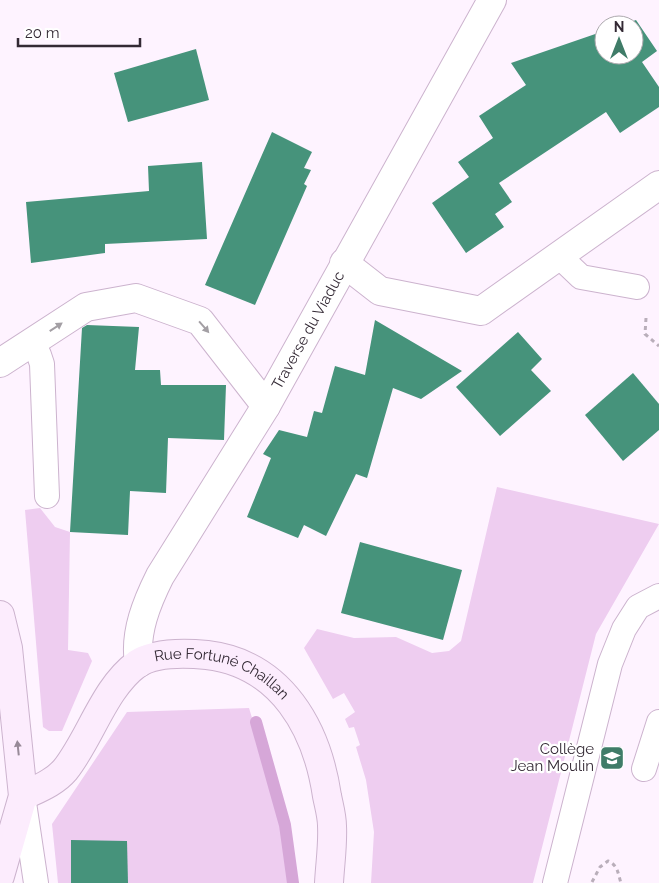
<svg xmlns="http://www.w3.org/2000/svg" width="659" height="883" viewBox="0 0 659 883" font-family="Raleway,sans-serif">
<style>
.green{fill:#eecdf0}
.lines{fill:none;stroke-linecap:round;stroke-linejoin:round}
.stream{stroke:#d6a7d8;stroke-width:12}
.building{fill:#46937b}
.lane-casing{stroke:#ccb3ce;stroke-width:26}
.street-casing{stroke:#ccb3ce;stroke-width:30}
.secondary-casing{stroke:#ccb3ce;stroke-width:30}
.path{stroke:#b9aeba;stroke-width:3;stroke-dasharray:4 4;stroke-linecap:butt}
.lane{stroke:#fff;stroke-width:24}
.street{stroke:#fff;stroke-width:28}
.secondary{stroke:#fcecfd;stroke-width:28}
.oneway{fill:#a39fa4}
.oneway2{fill:#988a98}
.labels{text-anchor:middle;stroke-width:4.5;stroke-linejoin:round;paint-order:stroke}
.street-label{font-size:15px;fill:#332934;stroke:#fff}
.poi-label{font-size:15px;fill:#332934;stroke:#fff;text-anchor:end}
</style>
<rect width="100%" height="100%" fill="#fef3ff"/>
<g class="green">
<path d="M 497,487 L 659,524 L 596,634 L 533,883 L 371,883 L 374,832 L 366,780 L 356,747 L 360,745 L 354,727 L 349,728 L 345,719 L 355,712 L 344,693 L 333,699 L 304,648 L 317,629 L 354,638 L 396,637 L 432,653 L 449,651 L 461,641 Z"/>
<path d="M 40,508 L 55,527 L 70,532 L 68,650 L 88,653 L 92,661 L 62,731 L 49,731 L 43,727 L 25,510 Z"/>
<path d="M 249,708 C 266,765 289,823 290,883 L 58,883 L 52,824 L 127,712 Z"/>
</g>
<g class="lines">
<path class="stream" d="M 256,722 L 285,825 L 293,883"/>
</g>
<g class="building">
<path d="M 636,20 L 657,51 L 642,62 L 659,87 L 659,107 L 620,133 L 606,112 L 499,183 L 512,202 L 495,214 L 504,227 L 466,253 L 432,203 L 469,177 L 458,162 L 493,138 L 479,116 L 526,85 L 511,63 L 604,31 L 604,55 L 634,55 L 634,25 L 622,25 Z"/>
<path d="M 196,49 L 209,100 L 128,122 L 114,73 Z"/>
<path d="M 272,132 L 312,152 L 304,168 L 311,170 L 304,184 L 307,186 L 255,305 L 205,285 Z"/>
<path d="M 202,162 L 207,239 L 105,244 L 105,253 L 31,263 L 26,202 L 149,191 L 148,166 Z"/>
<path d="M 375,320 L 462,371 L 421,399 L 393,388 L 367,478 L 356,474 L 326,536 L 304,525 L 298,538 L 247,517 L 271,458 L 263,454 L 279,430 L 307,437 L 314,411 L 322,413 L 335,366 L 365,375 Z"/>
<path d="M 87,325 L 139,327 L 135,370 L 160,370 L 161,385 L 226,385 L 224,440 L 168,438 L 166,493 L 130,491 L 128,535 L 70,532 L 82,328 Z"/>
<path d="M 518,332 L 542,359 L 531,370 L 551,391 L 500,436 L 456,387 Z"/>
<path d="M 633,373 L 659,404 L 659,430 L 623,461 L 585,415 Z"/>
<path d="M 360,542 L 462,570 L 443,640 L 341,613 Z"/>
<path d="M 71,840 L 127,841 L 128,883 L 71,883 Z"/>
</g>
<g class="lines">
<defs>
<g id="lane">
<path d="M 559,256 L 581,277 L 637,287"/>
<path d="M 31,343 L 39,355 L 42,364 L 47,496"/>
<path d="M 644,769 L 659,722"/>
<path d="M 23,796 L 36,883"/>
<path d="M 555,883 L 610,664 L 624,629 L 638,607 L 659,596"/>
</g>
<g id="street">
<path d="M 344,263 L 380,291 L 481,311 L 659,185"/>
<path d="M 0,363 L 86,307 L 136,298 L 200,321 L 266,406"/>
<path id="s1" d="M 139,663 C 134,633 147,602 160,576 L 266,406 L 492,0"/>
</g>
<g id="secondary">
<path d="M 0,615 L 8,648 L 23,796 L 0,876"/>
<path id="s2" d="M 23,796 C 37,789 54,783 65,770 C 90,739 104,688 137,664 C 155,652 186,653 207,655 C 282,664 317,729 327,796 C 329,806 332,816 332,826 C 333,845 330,864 329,883"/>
</g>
</defs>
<use href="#lane" class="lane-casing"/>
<use href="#street" class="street-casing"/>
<use href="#secondary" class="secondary-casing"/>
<g class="path">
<path d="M 646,318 L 645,334 L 659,346"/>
<path d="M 592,882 L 600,867 L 608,861 C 618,865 618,874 621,883"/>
</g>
<use href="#lane" class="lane"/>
<use href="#street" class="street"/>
<use href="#secondary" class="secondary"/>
</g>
<defs><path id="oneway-solid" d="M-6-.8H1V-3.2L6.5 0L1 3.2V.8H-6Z" transform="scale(1.25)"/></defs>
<g class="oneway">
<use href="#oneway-solid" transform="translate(56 327) rotate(-33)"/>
<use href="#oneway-solid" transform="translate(204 327) rotate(49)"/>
</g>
<use class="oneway2" href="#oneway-solid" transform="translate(18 748) rotate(-96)"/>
<defs>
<symbol id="school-square" viewBox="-11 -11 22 22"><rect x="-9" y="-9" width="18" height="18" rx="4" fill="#3f7c68" stroke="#fff"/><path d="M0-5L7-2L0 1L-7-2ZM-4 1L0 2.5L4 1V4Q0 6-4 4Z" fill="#fff"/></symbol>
</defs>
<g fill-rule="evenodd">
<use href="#school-square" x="598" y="744" width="28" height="28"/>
</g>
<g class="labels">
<g class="street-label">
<text dy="5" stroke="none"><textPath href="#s1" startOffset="378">Traverse du Viaduc</textPath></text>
<text dy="5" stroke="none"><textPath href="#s2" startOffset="270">Rue Fortuné Chaillan</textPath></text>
</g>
<g class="poi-label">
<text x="594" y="754">Collège<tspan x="594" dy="17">Jean Moulin</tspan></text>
</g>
</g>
<g transform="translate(619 40)"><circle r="24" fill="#ffffff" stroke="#ada9ae"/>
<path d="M0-4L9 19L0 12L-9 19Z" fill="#3f7c68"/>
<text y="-8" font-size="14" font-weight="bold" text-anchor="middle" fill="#332934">N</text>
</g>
<path d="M18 38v8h122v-8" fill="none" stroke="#332934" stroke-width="2.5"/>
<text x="25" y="38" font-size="15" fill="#332934" stroke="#ffffff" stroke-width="4" paint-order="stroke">20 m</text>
</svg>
